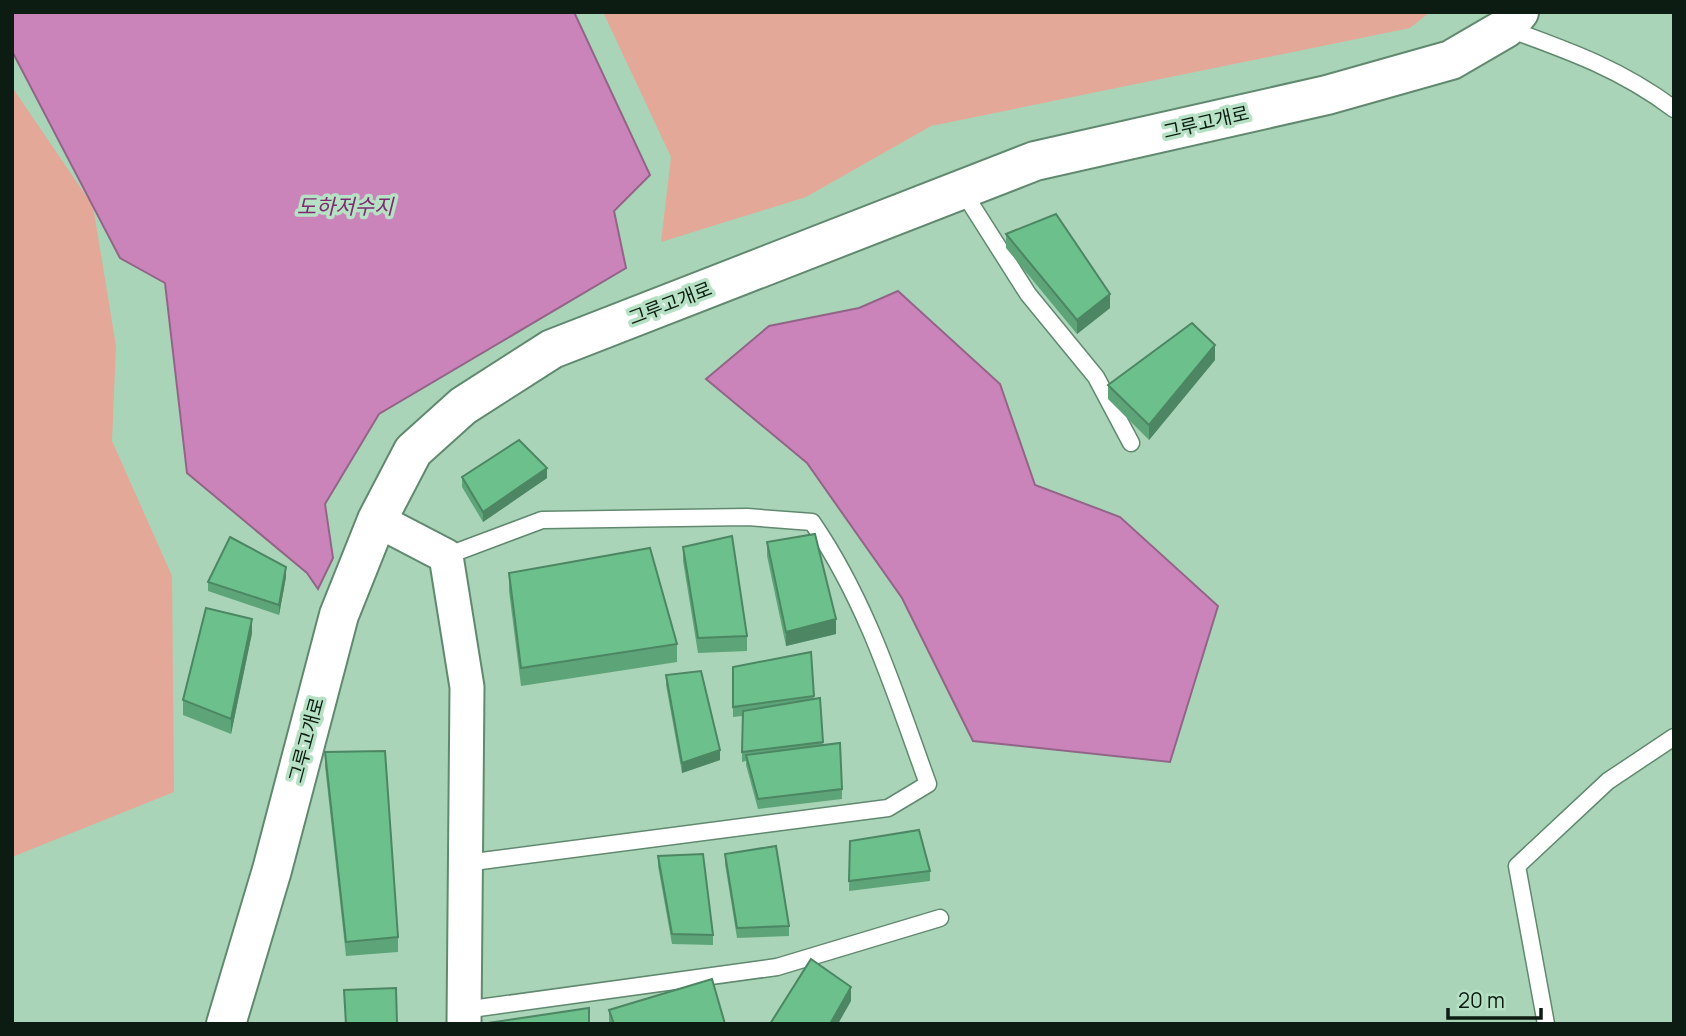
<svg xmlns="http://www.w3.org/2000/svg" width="1686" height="1036" viewBox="0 0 1686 1036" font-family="Manrope,'Noto Sans KR',sans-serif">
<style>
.green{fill:#e4a898}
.water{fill:#cb84ba;stroke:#926588;stroke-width:2}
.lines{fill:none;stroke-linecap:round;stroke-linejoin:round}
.lane-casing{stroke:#61896f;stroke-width:19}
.street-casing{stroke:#61896f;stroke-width:37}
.secondary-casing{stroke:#61896f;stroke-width:42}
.lane{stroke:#fff;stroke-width:16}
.street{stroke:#fff;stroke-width:33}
.secondary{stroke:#fff;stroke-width:38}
.wall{fill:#5da578}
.shaded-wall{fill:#4c8662}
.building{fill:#6cc08c;stroke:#4c8662;stroke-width:2}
.labels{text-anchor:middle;stroke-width:7;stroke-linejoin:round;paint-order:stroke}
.street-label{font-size:19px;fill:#0c1c12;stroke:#b6e1c4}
.water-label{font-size:21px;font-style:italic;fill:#7d2a6f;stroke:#b6e1c4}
</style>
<rect width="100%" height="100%" fill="#a9d4b7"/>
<g class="green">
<path d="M 603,12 L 1430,12 L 1410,28 L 931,126 L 806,197 L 661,242 L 671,157 Z"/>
<path d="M 12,87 L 93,206 L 116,346 L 112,441 L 172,576 L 174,792 L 12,857 Z"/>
</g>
<g class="water">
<path d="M 12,12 L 574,12 L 650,175 L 614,211 L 626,268 L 379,414 L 325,504 L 333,558 L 318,589 L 307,573 L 187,473 L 165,283 L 120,258 L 12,51 Z"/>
<path d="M 898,291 L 1000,384 L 1035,485 L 1120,517 L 1218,606 L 1170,762 L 973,741 L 902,598 L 807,463 L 706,379 L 769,326 L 859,308 Z"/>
</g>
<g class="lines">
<defs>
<g id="lane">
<path d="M 1506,28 C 1567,50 1621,69 1674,109"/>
<path d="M 962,190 L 1028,294 L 1096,377 L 1131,443"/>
<path d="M 446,556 L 542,520 L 747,517 L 812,522 C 867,602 895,693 928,784 L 888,808 L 466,863"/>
<path d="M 464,1010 L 777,967 L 940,918"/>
<path d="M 1546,1024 L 1517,866 L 1608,781 L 1674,737"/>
</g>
<path id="street" d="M 377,520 L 446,556 L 467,687 L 464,1024"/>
<path id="secondary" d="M 226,1024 L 272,870 L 339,615 L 377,520 L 413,451 L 463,406 L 552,349 L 1035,161 L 1327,95 L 1451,60 L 1506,28 L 1519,12"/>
</defs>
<use href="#lane" class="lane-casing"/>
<use href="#street" class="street-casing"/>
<use href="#secondary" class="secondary-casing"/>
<use href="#lane" class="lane"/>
<use href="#street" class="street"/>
<use href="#secondary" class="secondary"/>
</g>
<g class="wall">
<path d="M 1006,234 L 1110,308 L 1077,334 L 1006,248 Z"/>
<path d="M 1215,360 L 1149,440 L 1108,399 L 1108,385 Z"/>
<path d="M 462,477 L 547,478 L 483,522 L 462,487 Z"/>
<path d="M 767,542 L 836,634 L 786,646 L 767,556 Z"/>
<path d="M 683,547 L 747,636 L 747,651 L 698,653 L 683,561 Z"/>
<path d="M 509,573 L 677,644 L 677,662 L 521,686 L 509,591 Z"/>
<path d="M 286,577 L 279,615 L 208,591 L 208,582 Z"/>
<path d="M 252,633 L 231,734 L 183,715 L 183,700 Z"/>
<path d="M 811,652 L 814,699 L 820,698 L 823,746 L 842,789 L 842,799 L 758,809 L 746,765 L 746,761 L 742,762 L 742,716 L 733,717 L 733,667 Z"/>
<path d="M 666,675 L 720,760 L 682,773 L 666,685 Z"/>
<path d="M 325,752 L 398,937 L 398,952 L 346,956 L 325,766 Z"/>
<path d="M 850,841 L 930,871 L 930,881 L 849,891 Z"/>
<path d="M 725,854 L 789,926 L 789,936 L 737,938 L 725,864 Z"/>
<path d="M 658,856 L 713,935 L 713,945 L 672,944 L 658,866 Z"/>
<path d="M 609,1010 L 725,1024 L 609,1024 Z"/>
</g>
<g class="shaded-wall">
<path d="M 1110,294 L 1110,308 L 1077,334 L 1077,320 Z"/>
<path d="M 1215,345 L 1215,360 L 1149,440 L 1149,425 Z"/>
<path d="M 547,468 L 547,478 L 483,522 L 483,512 Z"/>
<path d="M 286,567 L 286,577 L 279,615 L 279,605 Z"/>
<path d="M 252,619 L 252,633 L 231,734 L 231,719 Z"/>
<path d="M 836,619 L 836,634 L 786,646 L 786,632 Z"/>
<path d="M 720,750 L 720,760 L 682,773 L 682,763 Z"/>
<path d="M 851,987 L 851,1001 L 838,1024 L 830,1024 Z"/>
</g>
<g class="building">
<path d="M 1056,214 L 1110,294 L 1077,320 L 1006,234 Z"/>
<path d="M 1192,323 L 1215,345 L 1149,425 L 1108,385 Z"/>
<path d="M 519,440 L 547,468 L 483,512 L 462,477 Z"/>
<path d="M 815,534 L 836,619 L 786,632 L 767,542 Z"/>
<path d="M 732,536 L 747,636 L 698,638 L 683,547 Z"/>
<path d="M 230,537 L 286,567 L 279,605 L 208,582 Z"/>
<path d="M 650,548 L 677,644 L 521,668 L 509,573 Z"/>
<path d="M 206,608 L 252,619 L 231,719 L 183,700 Z"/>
<path d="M 811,652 L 814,696 L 733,707 L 733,667 Z"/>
<path d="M 701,671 L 720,750 L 682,763 L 666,675 Z"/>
<path d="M 820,698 L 823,742 L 742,752 L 743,711 Z"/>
<path d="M 840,743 L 842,789 L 758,799 L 746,755 Z"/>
<path d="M 385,751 L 398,937 L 346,942 L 325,752 Z"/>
<path d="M 919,830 L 930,871 L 849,881 L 850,841 Z"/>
<path d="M 776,846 L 789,926 L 737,928 L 725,854 Z"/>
<path d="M 703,854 L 713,935 L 672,934 L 658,856 Z"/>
<path d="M 811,959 L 851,987 L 830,1024 L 770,1024 Z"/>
<path d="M 712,979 L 725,1024 L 614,1024 L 609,1010 Z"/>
<path d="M 396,988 L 397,1024 L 346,1024 L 344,990 Z"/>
<path d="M 589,1008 L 589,1024 L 481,1024 Z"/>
</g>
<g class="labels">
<g class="street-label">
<text transform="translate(1206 122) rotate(-13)" y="7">그루고개로</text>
<text transform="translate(670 303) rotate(-21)" y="7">그루고개로</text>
<text transform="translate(306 740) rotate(-75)" y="7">그루고개로</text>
</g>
<g class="water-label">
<text x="345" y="214">도하저수지</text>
</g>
</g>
<rect width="1686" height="1036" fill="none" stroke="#0c1c12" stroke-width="28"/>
<path d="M1448 1008v10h93v-10" fill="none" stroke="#0c1c12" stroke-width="3.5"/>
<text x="1458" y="1008" font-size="21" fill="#0c1c12" stroke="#b6e1c4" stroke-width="5" paint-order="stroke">20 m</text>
</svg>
